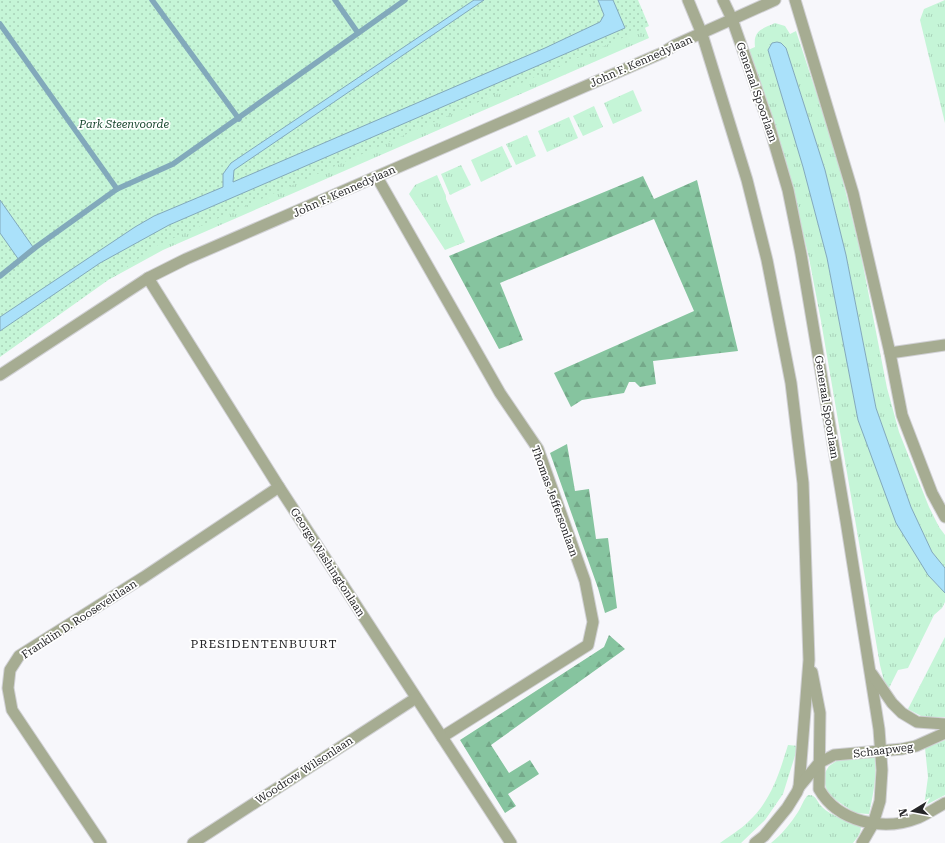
<svg xmlns="http://www.w3.org/2000/svg" width="945" height="843" viewBox="0 0 945 843" font-family="'Roboto Serif',serif">
<style>
.grass{fill:url(#grass-tufts)}
.forest{fill:url(#forest-firs)}
.park{fill:url(#park-dots)}
.water{fill:#aae1fa;stroke:#82a9bb}
.lines{fill:none;stroke-linecap:round;stroke-linejoin:round}
.stream{stroke:#82a9bb;stroke-width:5.5}
.minor-casing{stroke:#d1d1d5;stroke-width:13}
.tertiary-casing{stroke:#d1d1d5;stroke-width:13}
.minor{stroke:#a6ac92;stroke-width:11}
.tertiary{stroke:#a6ac92;stroke-width:11}
.labels{text-anchor:middle;stroke-width:3.5;stroke-linejoin:round;paint-order:stroke}
.street-label{font-size:11px;fill:#262628;stroke:#fff}
.park-label{font-size:11px;font-style:italic;fill:#16462d;stroke:#fff}
.neighbourhood-label{font-size:12px;letter-spacing:1px;fill:#262628;stroke:#fff}
</style>
<defs>
<pattern id="grass-tufts" width="24" height="20" patternUnits="userSpaceOnUse"><rect width="24" height="20" fill="#c5f5d7"/><path d="M3 7l-1-3M5 7V3M7 7l1-3M15 17l-1-3M17 17v-4M19 17l1-3" fill="none" stroke="#a9d2b9"/></pattern>
<pattern id="forest-firs" width="22" height="20" patternUnits="userSpaceOnUse"><rect width="22" height="20" fill="#86c49f"/><path d="M5 1l3.5 6h-7zM16 11l3.5 6h-7z" fill="#74a889"/></pattern>
<pattern id="park-dots" width="8" height="8" patternUnits="userSpaceOnUse"><rect width="8" height="8" fill="#c5f5d7"/><path d="M2 2h.1M6 6h.1" fill="none" stroke="#a9d2b9" stroke-width="1.8" stroke-linecap="round"/></pattern>
</defs>
<rect width="100%" height="100%" fill="#f7f7fb"/>
<g class="grass">
<path d="M 634,0 L 649,38 L 163,250 L 110,279 L 100,263 Z"/>
<path d="M 945,0 L 945,123 L 920,20 L 924,9 Z"/>
<path d="M 775,23 L 785,26 L 790,34 L 796,31 L 823,113 L 840,169 L 860,250 L 887,388 L 899,432 L 929,507 L 939,527 L 945,535 L 945,568 L 932,552 L 911,507 L 876,408 L 846,255 L 825,170 L 786,48 L 772,43 L 768,50 L 803,167 L 827,258 L 858,420 L 928,575 L 945,593 L 945,602 L 942,608 L 934,615 L 908,668 L 898,670 L 888,690 L 884,681 L 880,665 L 821,321 L 809,258 L 791,184 L 748,50 L 755,47 C 753,30 762,29 775,23 Z"/>
<path d="M 633,90 L 642,111 L 613,124 L 604,103 Z"/>
<path d="M 594,106 L 603,127 L 583,136 L 573,116 Z"/>
<path d="M 569,117 L 578,138 L 547,152 L 538,131 Z"/>
<path d="M 527,135 L 536,156 L 516,165 L 506,144 Z"/>
<path d="M 502,146 L 512,167 L 481,182 L 471,160 Z"/>
<path d="M 461,165 L 471,185 L 450,195 L 441,174 Z"/>
<path d="M 437,175 L 446,196 L 446,199 L 465,242 L 445,250 L 409,194 L 415,185 Z"/>
<path d="M 945,637 L 945,717 L 923,717 L 908,709 Z"/>
<path d="M 945,740 L 945,795 L 924,806 L 928,777 L 925,748 Z"/>
<path d="M 788,745 L 798,746 L 783,794 L 765,820 L 741,843 L 720,843 C 729,836 740,830 748,822 C 771,801 779,774 788,745 Z"/>
<path d="M 875,757 C 877,777 873,795 869,814 L 855,813 L 833,798 L 827,791 L 823,776 L 829,766 L 838,760 Z"/>
<path d="M 808,795 C 816,794 817,802 822,807 C 831,816 848,821 860,825 C 863,831 857,838 853,843 L 771,843 C 782,834 791,823 798,812 C 802,806 803,800 808,795 Z"/>
</g>
<g class="forest">
<path d="M 643,176 L 654,199 L 697,180 L 738,351 L 653,361 L 656,384 L 640,387 L 635,382 L 629,382 L 624,393 L 582,400 L 571,407 L 554,373 L 694,311 L 654,219 L 500,283 L 523,340 L 499,349 L 449,256 Z"/>
<path d="M 567,444 L 575,491 L 589,489 L 596,539 L 608,538 L 617,608 L 605,613 L 598,588 L 550,453 Z"/>
<path d="M 609,635 L 625,649 L 491,745 L 509,773 L 530,760 L 539,774 L 508,794 L 516,806 L 505,813 L 460,740 L 604,647 Z"/>
</g>
<path class="park" d="M 0,0 L 638,0 L 649,26 L 156,246 L 0,357 Z"/>
<g class="water">
<path d="M 474,0 L 484,0 L 234,170 L 233,182 L 545,48 L 600,22 L 604,15 L 598,0 L 613,0 L 625,28 L 169,225 L 100,263 L 0,331 L 0,317 L 135,227 L 154,216 L 223,187 L 223,174 L 231,163 Z"/>
<path d="M 777,42 L 781,43 L 786,48 L 825,170 L 846,255 L 876,408 L 911,507 L 932,552 L 945,568 L 945,593 L 928,575 L 896,523 L 858,420 L 827,258 L 803,167 L 768,50 L 772,43 Z"/>
<path d="M 0,200 L 33,247 L 19,260 L 0,233 Z"/>
</g>
<g class="lines">
<g class="stream">
<path d="M 152,0 L 239,119"/>
<path d="M 335,0 L 358,33"/>
<path d="M 0,24 L 117,189"/>
<path d="M 0,276 L 36,247 L 117,189 L 173,164 L 405,0"/>
</g>
<defs>
<g id="minor">
<path d="M 795,0 L 853,193 L 890,353 L 902,415 L 932,493 L 945,517"/>
<path d="M 377,177 L 500,393 L 538,449 L 585,581 L 593,622 L 588,645 L 442,737"/>
<path d="M 148,278 L 279,487 L 511,843"/>
<path d="M 890,353 L 945,345"/>
<path d="M 0,375 L 148,278 L 186,259 L 662,53 L 675,45 L 775,0"/>
<path d="M 101,843 L 12,710 L 8,688 L 10,670 L 19,656 L 144,577 L 279,487"/>
<path d="M 193,843 L 416,698"/>
</g>
<g id="tertiary">
<path d="M 688,0 L 702,34 L 747,180 L 767,260 L 791,383 L 803,483 L 809,660 L 799,787"/>
<path d="M 723,0 L 732,19 L 768,122 L 788,190 L 801,254 L 846,521 L 879,729 L 882,770 L 880,801 L 873,824 L 862,843"/>
<path d="M 812,672 L 820,713 L 819,789 C 838,822 883,832 918,818 C 927,814 936,808 945,803"/>
<path d="M 872,674 L 892,703 L 902,713 L 917,722 L 945,724"/>
<path d="M 755,843 L 764,836 L 787,808 L 797,792 L 799,787 L 819,763 L 834,755 L 902,749 L 916,746 L 945,733"/>
</g>
</defs>
<use href="#minor" class="minor-casing"/>
<use href="#tertiary" class="tertiary-casing"/>
<use href="#minor" class="minor"/>
<use href="#tertiary" class="tertiary"/>
</g>
<g class="labels">
<g class="street-label">
<text transform="translate(641 61) rotate(-24)" y="4">John F. Kennedylaan</text>
<text transform="translate(757 92) rotate(71)" y="4">Generaal Spoorlaan</text>
<text transform="translate(344 191) rotate(-24)" y="4">John F. Kennedylaan</text>
<text transform="translate(827 407) rotate(81)" y="4">Generaal Spoorlaan</text>
<text transform="translate(555 501) rotate(70)" y="4">Thomas Jeffersonlaan</text>
<text transform="translate(328 562) rotate(57)" y="4">George Washingtonlaan</text>
<text transform="translate(79 619) rotate(-33)" y="4">Franklin D. Rooseveltlaan</text>
<text transform="translate(883 750) rotate(-7)" y="4">Schaapweg</text>
<text transform="translate(304 770) rotate(-33)" y="4">Woodrow Wilsonlaan</text>
</g>
<g class="park-label">
<text x="124" y="128">Park Steenvoorde</text>
</g>
<g class="neighbourhood-label">
<text x="264" y="648">PRESIDENTENBUURT</text>
</g>
</g>
<g transform="translate(913 811) rotate(260)" stroke="#ffffff" stroke-width="3" paint-order="stroke">
<path d="M0-3L7 15L0 10L-7 15Z" fill="#262628"/>
<text y="-6" font-size="11" font-weight="bold" text-anchor="middle" fill="#262628">N</text>
</g>
</svg>
